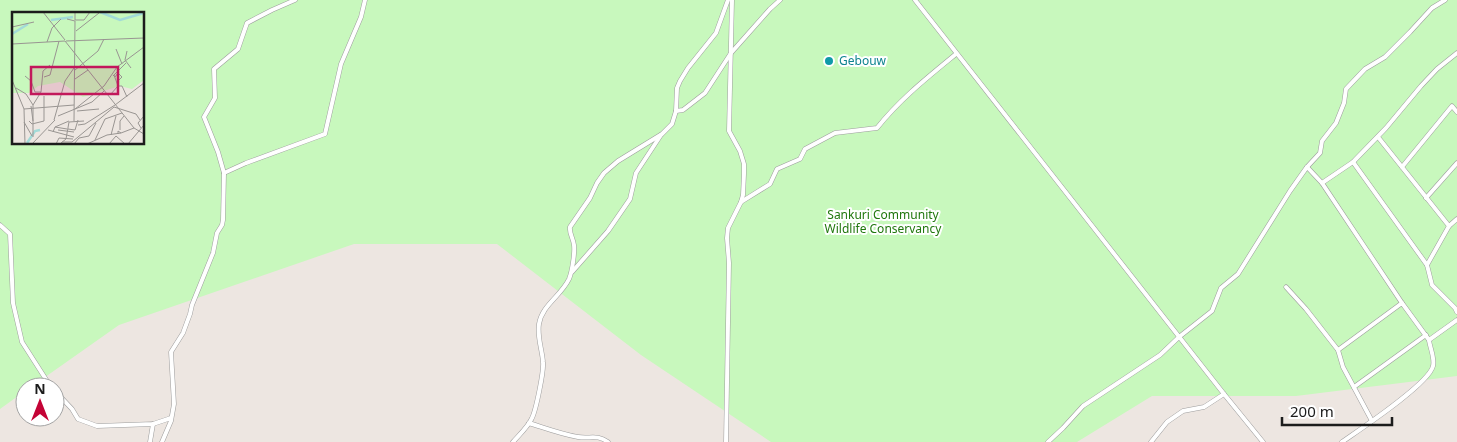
<svg xmlns="http://www.w3.org/2000/svg" width="1457" height="442" viewBox="0 0 1457 442" font-family="'Noto Sans',sans-serif">
<style>
.park{fill:#c8f8bd;fill-rule:evenodd}
.lines{fill:none;stroke-linecap:round;stroke-linejoin:round}
.minor-casing{stroke:#9d9d9d;stroke-width:5}
.minor{stroke:#fff;stroke-width:4}
.culture-dot{fill:#0f9aa8;stroke:#fff;stroke-width:2}
.labels{text-anchor:middle;stroke-width:4;stroke-linejoin:round;paint-order:stroke}
.culture-label{font-size:12px;fill:#0d838f;stroke:#fff;text-anchor:start}
.park-label{font-size:12px;fill:#20770d;stroke:#fff}
.inset-river{fill:none;stroke:#a2dbd8;stroke-width:2.5}
.inset-road{fill:none;stroke:#999592;stroke-width:1}
.view{fill:#c2185b;fill-opacity:0.15;stroke:#c2185b;stroke-width:2.5}
.inset-edge{fill:none;stroke:#1c1c1c;stroke-width:2.5}
</style>
<rect width="100%" height="100%" fill="#ede6e1"/>
<path class="park" d="M 0,0 L 1457,0 L 1457,376 L 1296,396 L 1152,396 L 1077,442 L 771,442 L 641,355 L 497,244 L 354,244 L 119,325 L 31,387 L 25,387 L 25,391 L 0,409 ZM 14,14 L 144,14 L 144,144 L 14,144 Z"/>
<g class="lines">
<defs>
<g id="minor">
<path d="M 915,0 L 1224,394 L 1263,442"/>
<path d="M 676,111 L 683,110 L 705,93 L 731,53 L 770,9 L 780,0"/>
<path d="M 1378,137 L 1449,226 L 1427,265 L 1432,285 L 1455,308 L 1457,312"/>
<path d="M 1353,162 L 1427,265"/>
<path d="M 1307,167 L 1322,183 L 1402,303"/>
<path d="M 1402,167 L 1452,106 L 1457,112"/>
<path d="M 224,173 L 246,163 L 325,134 L 341,64 L 361,17 L 365,0"/>
<path d="M 1322,183 L 1353,162 L 1386,128 L 1421,86 L 1437,69 L 1457,53"/>
<path d="M 1426,198 L 1457,163"/>
<path d="M 741,202 L 770,184 L 777,169 L 800,159 L 805,149 L 835,133 L 877,128 C 900,99 928,77 956,54"/>
<path d="M 0,225 L 10,234 L 13,303 L 22,342 L 47,381 L 52,387"/>
<path d="M 1449,226 L 1457,219"/>
<path d="M 572,272 L 608,231 L 630,199 L 636,173 L 661,135"/>
<path d="M 1286,287 L 1306,309 L 1338,350 L 1343,367 L 1372,421"/>
<path d="M 1338,350 L 1402,303 L 1429,340"/>
<path d="M 1354,387 L 1426,335"/>
<path d="M 55,391 L 72,409 L 78,419 L 97,426 L 153,424 L 171,418"/>
<path d="M 529,423 C 545,428 561,434 578,437 C 590,439 597,434 608,442"/>
<path d="M 150,442 L 153,424"/>
<path d="M 162,442 L 171,421 L 174,404 L 171,352 L 183,333 L 190,314 L 192,305 L 213,253 L 217,233 L 222,225 L 223,220 L 224,173 L 218,152 L 204,117 L 215,98 L 214,69 L 238,49 L 247,23 L 272,10 L 295,0"/>
<path d="M 513,442 C 519,435 528,427 532,418 C 536,410 544,371 543,362 C 542,349 537,337 539,324 C 542,305 561,296 569,279 C 572,272 575,253 574,245 C 573,238 569,233 570,227 L 590,198 L 597,183 L 604,173 L 618,161 L 662,134 L 672,124 L 676,111 L 677,88 L 680,81 L 688,68 L 716,33 L 728,0"/>
<path d="M 726,442 L 729,263 L 727,238 L 728,228 L 741,202 L 743,195 L 744,174 L 744,164 L 740,151 L 729,131 L 732,0"/>
<path d="M 1048,442 L 1063,428 L 1083,406 L 1160,355 L 1179,337 L 1212,311 L 1221,288 L 1238,274 L 1290,191 L 1307,167 L 1320,153 L 1322,141 L 1336,123 L 1344,103 L 1346,89 L 1365,69 L 1385,57 L 1410,32 L 1432,8 L 1445,0"/>
<path d="M 1151,442 L 1167,422 L 1183,411 L 1204,407 L 1224,394"/>
<path d="M 1342,442 C 1359,430 1429,384 1433,366 C 1435,358 1430,348 1429,340 L 1457,320"/>
</g>
</defs>
<use href="#minor" class="minor-casing"/>
<use href="#minor" class="minor"/>
</g>
<circle class="culture-dot" cx="829" cy="61" r="5"/>
<g class="labels">
<g class="culture-label">
<text x="839" y="65">Gebouw</text>
</g>
<g class="park-label">
<text x="883" y="219">Sankuri Community<tspan x="883" dy="14">Wildlife Conservancy</tspan></text>
</g>
</g>
<g transform="translate(12 12)">
<rect width="132" height="132" fill="#ede6e1"/>
<path d="M 0,0 L 132,0 L 132,68 L 120,77 L 108,74 L 71,85 L 48,70 L 26,74 L 17,81 L 0,81 Z" fill="#c8f8bd"/>
<path class="inset-river" d="M 88,0 L 108,8 L 132,1M 39,8 L 61,5M 0,22 L 16,12M 15,131 L 23,119 L 28,118"/>
<path class="inset-road" d="M 31,0 L 53,28M 63,0 L 63,8 L 72,8 L 78,0M 55,7 L 63,9 L 62,109M 0,15 L 22,10M 64,19 L 87,1M 54,29 L 132,26M 35,30 L 40,16 L 49,7M 0,32 L 53,29 L 122,116 L 132,122M 104,37 L 110,52M 115,39 L 113,48 L 119,56M 63,58 L 86,39 L 92,27M 13,64 L 19,69 L 23,80 L 29,80M 101,64 L 114,51M 32,65 L 38,63 L 47,29M 103,65 L 106,61 L 110,65 L 106,69M 63,67 L 76,58M 0,68 L 12,97 L 13,132M 106,74 L 110,74 L 115,85M 4,76 L 14,82 L 21,93 L 21,125M 98,83 L 106,74 L 102,63M 21,93 L 29,80 L 31,59 L 38,53M 103,93 L 132,71M 19,94 L 21,109M 12,97 L 62,93M 63,97 L 92,74 L 105,55 L 132,35M 65,99 L 87,97M 46,104 L 80,90 L 92,79M 42,108 L 53,69 L 62,56M 17,109 L 20,112 L 32,109 L 32,84M 12,110 L 20,124M 66,113 L 73,112 L 103,93M 43,115 L 57,109M 129,116 L 126,111 L 132,104M 56,117 L 63,118 L 66,108M 36,118 L 62,125M 46,118 L 62,120M 108,118 L 108,109 L 112,104M 41,120 L 43,115 L 55,117M 106,122 L 106,119 L 109,121 L 122,116M 99,123 L 104,104M 83,128 L 93,107 L 110,101M 50,130 L 60,130 L 102,95 L 124,102 L 128,108M 49,131 L 54,127 L 57,110 L 72,109M 20,132 L 43,108M 44,132 L 47,126 L 61,127M 62,132 L 67,126 L 77,124 L 84,111M 75,132 L 95,123 L 109,121M 97,132 L 104,124 L 113,132M 116,132 L 132,113"/>
<path class="view" d="M 19,55 L 106,55 L 106,82 L 19,82 Z"/>
<rect width="132" height="132" class="inset-edge"/>
</g>
<g transform="translate(40 402)"><circle r="24" fill="#ffffff" stroke="#a4a4a4"/>
<path d="M0-4L9 19L0 12L-9 19Z" fill="#c40336"/>
<text y="-8" font-size="14" font-weight="bold" text-anchor="middle" fill="#1c1c1c">N</text>
</g>
<path d="M1282 417v8h110v-8" fill="none" stroke="#1c1c1c" stroke-width="2.5"/>
<text x="1290" y="417" font-size="15" fill="#1c1c1c" stroke="#ffffff" stroke-width="4" paint-order="stroke">200 m</text>
</svg>
